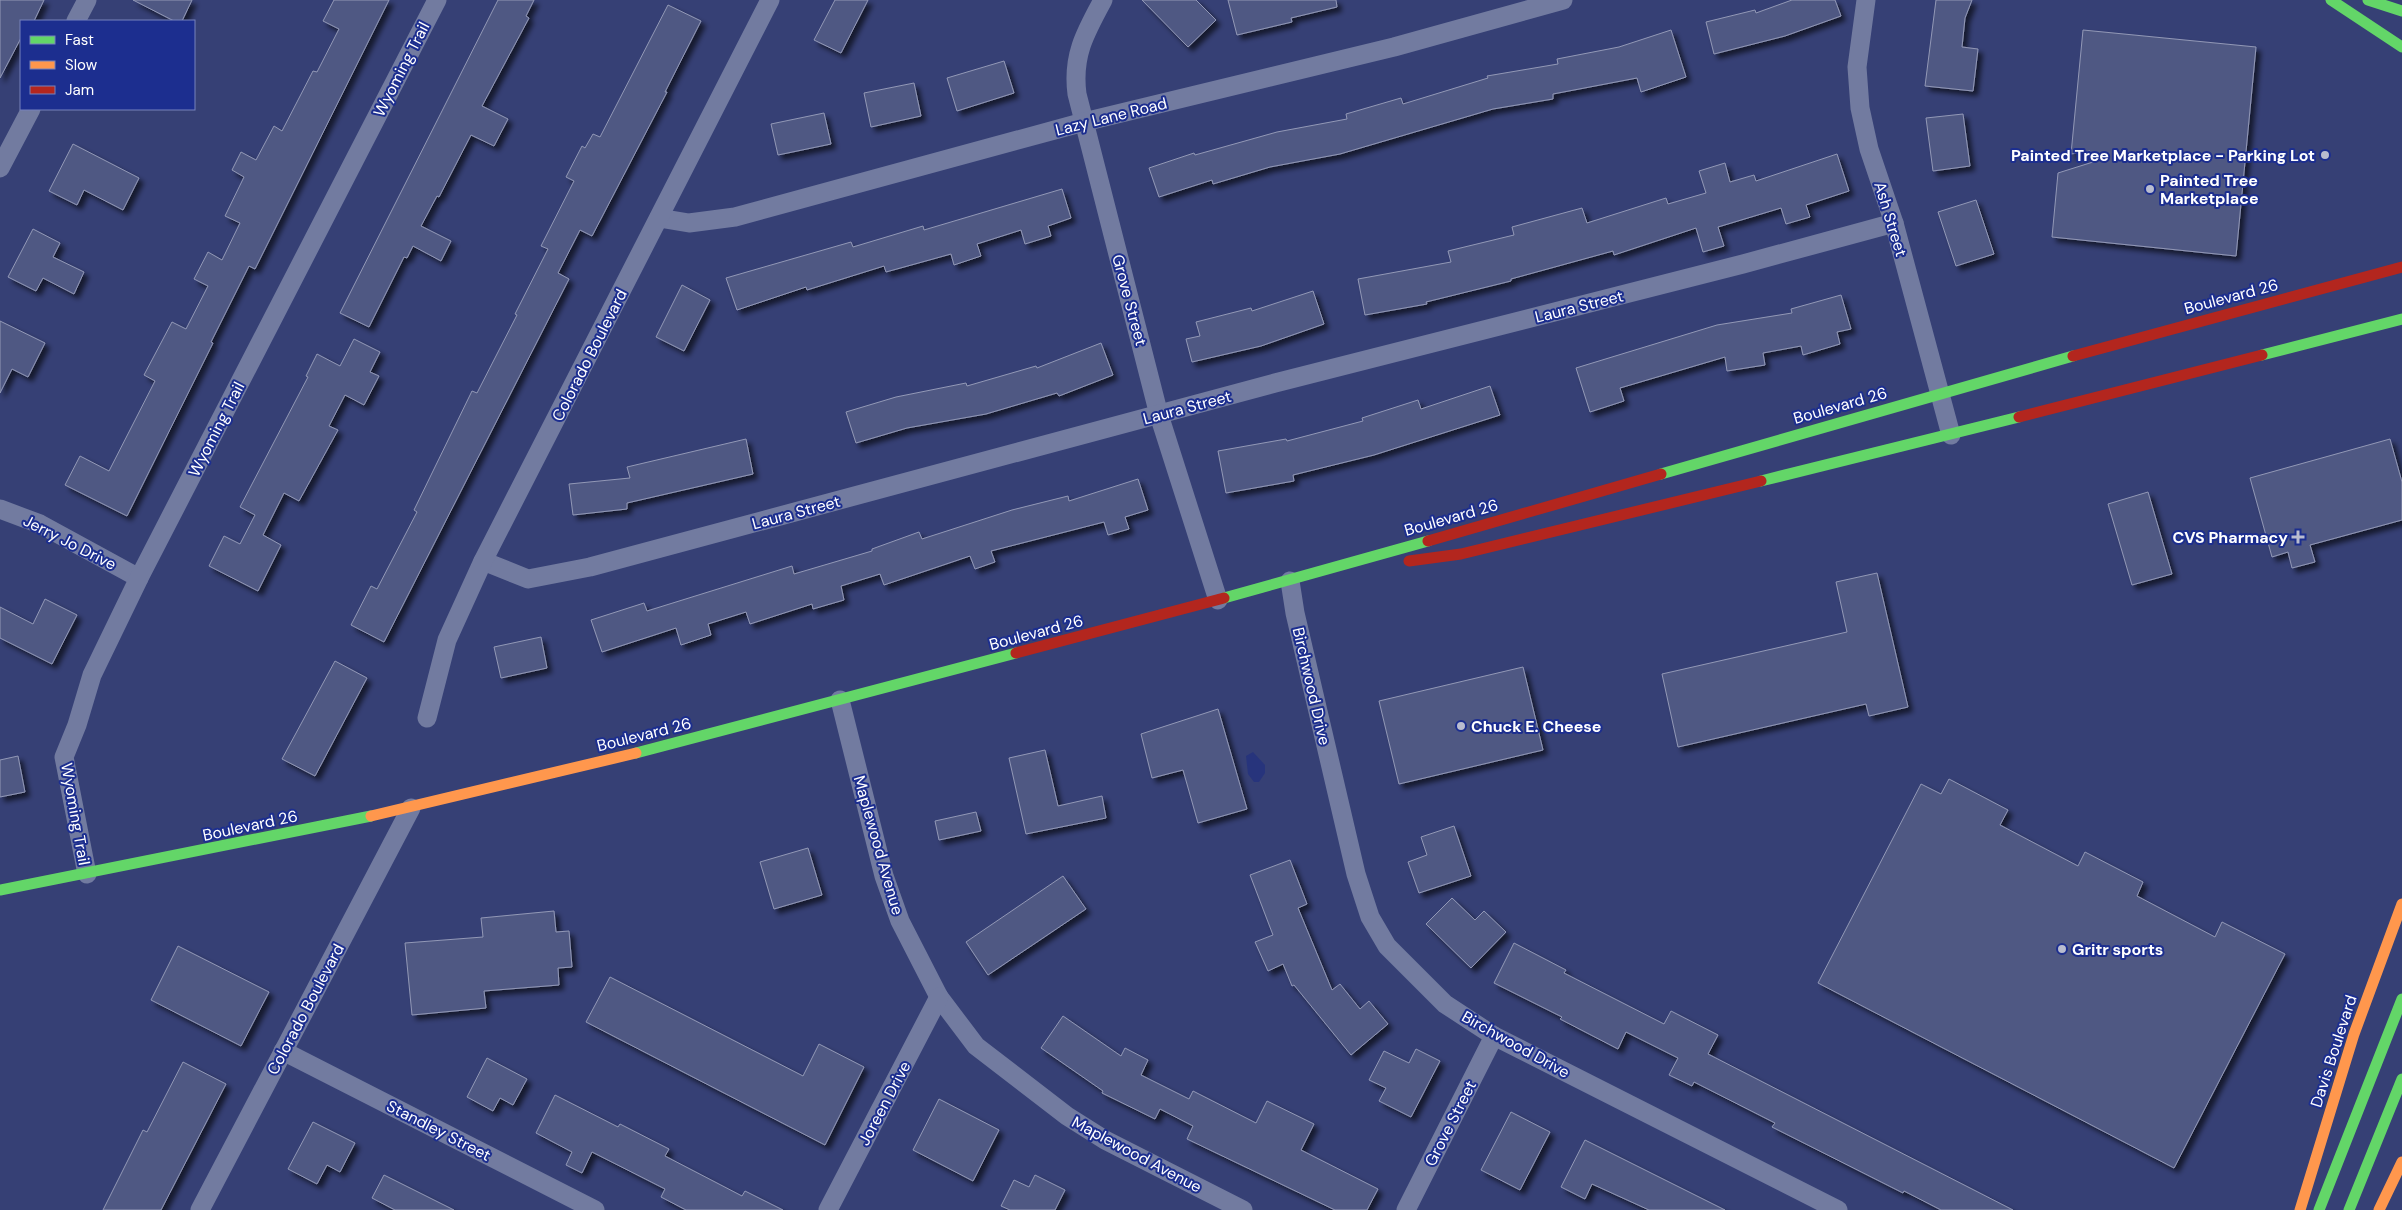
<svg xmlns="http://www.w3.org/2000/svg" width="2402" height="1210" viewBox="0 0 2402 1210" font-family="'DM Sans',sans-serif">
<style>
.water{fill:#27347c}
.building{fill:#505983;stroke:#9298b6;filter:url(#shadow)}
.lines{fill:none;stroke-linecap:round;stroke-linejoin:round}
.street{stroke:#727ba0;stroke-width:19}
.fast{stroke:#63d668;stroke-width:11}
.slow{stroke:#ff974d;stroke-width:11}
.jam{stroke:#b3261e;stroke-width:11}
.poi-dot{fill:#b9bccf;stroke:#1c2e8f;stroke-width:2}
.labels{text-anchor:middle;stroke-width:4;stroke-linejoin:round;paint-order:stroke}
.street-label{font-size:16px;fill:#fff;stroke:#1c2e8f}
.poi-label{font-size:16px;font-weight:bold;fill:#fff;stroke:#1c2e8f;text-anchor:start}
</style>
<defs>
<filter id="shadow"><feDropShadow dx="4.5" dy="4.5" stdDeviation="2.5" flood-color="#0009"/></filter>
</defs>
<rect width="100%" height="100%" fill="#364075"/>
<path class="water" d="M 1253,752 L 1265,765 L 1265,773 L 1259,782 L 1254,782 L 1248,774 L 1246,756 Z"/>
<g class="building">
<path d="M 0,0 L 44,0 L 34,21 L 21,21 L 21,38 L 0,78 Z"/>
<path d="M 133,0 L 192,0 L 182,21 L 174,21 Z"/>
<path d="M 334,0 L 389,0 L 255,269 L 249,266 L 211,342 L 213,343 L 127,516 L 65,485 L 80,456 L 109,471 L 155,381 L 144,375 L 172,322 L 186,329 L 208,286 L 194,279 L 208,252 L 222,260 L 240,223 L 225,216 L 244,177 L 232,170 L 241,152 L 256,160 L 274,126 L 282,131 L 313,71 L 317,72 L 339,29 L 323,21 Z"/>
<path d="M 498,0 L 534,0 L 526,16 L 529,18 L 482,106 L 508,119 L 494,146 L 471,135 L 439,197 L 437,196 L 421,226 L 451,241 L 441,261 L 413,246 L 407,258 L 404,257 L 369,327 L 340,313 Z"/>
<path d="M 835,0 L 868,0 L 841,53 L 814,40 Z"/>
<path d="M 1142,0 L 1196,0 L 1216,20 L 1188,47 Z"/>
<path d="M 1228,0 L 1336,0 L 1337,7 L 1291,18 L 1292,22 L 1237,35 Z"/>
<path d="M 1792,0 L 1835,0 L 1841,16 L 1785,36 L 1714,54 L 1706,22 L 1755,10 L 1756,13 Z"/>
<path d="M 1936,0 L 1972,0 L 1965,18 L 1962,47 L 1978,49 L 1973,91 L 1925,86 Z"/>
<path d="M 668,5 L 701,21 L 665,92 L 667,92 L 592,236 L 580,230 L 558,273 L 569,279 L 384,642 L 351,625 L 371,586 L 377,589 L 417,512 L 414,510 L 472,391 L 477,393 L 517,315 L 515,314 L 548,249 L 541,246 L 574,181 L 566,177 L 582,146 L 585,148 L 593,134 L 600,137 Z"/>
<path d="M 1671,30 L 1686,77 L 1641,92 L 1637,78 L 1553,94 L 1553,99 L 1493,109 L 1340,154 L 1270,167 L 1213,184 L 1212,180 L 1159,197 L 1149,168 L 1194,153 L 1195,155 L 1277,132 L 1347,119 L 1346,114 L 1401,98 L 1403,104 L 1488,78 L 1487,76 L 1558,64 L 1557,59 L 1619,47 Z"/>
<path d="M 2083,30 L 2256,47 L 2236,256 L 2052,237 L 2058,173 L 2093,162 L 2090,151 L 2071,154 Z"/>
<path d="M 1004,61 L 1014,93 L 957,111 L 947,78 Z"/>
<path d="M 914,83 L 921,116 L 871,127 L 864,93 Z"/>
<path d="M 824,113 L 831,144 L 778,155 L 771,124 Z"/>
<path d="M 1963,114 L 1970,166 L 1933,171 L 1926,118 Z"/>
<path d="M 73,144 L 139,178 L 123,210 L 84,190 L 77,205 L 49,191 Z"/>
<path d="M 1837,154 L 1849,191 L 1806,205 L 1810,217 L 1786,224 L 1781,208 L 1718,227 L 1724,246 L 1703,252 L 1696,228 L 1614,255 L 1613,251 L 1511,279 L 1511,281 L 1426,302 L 1427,304 L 1365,315 L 1358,279 L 1451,262 L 1448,251 L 1514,235 L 1512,227 L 1582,208 L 1587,223 L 1666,198 L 1668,204 L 1706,193 L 1699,171 L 1725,163 L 1730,182 L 1754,175 L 1756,181 Z"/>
<path d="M 1062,189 L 1071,218 L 1048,226 L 1051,236 L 1025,244 L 1021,230 L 977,244 L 981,256 L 954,265 L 951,254 L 886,272 L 884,266 L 807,290 L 806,287 L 737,310 L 726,278 L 851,242 L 853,247 L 923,226 L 924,230 Z"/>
<path d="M 1976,200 L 1994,254 L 1956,266 L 1938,212 Z"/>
<path d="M 33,229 L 60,243 L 53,257 L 84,272 L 74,294 L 43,278 L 36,291 L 8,277 Z"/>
<path d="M 682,285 L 710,300 L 684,351 L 656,337 Z"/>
<path d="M 1313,291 L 1324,324 L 1261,346 L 1192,362 L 1186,339 L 1200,336 L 1196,322 L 1251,308 L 1252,311 Z"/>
<path d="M 1841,295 L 1851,329 L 1837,332 L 1840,344 L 1803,355 L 1801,346 L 1763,353 L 1765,365 L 1727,371 L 1725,357 L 1620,388 L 1624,401 L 1590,412 L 1576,368 L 1717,325 L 1792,313 L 1791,309 Z"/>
<path d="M 0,321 L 45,343 L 28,377 L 12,369 L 0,393 Z"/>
<path d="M 354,339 L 380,352 L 370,372 L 379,376 L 364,405 L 345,395 L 329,426 L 338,430 L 299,501 L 284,493 L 263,535 L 281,545 L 258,591 L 209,566 L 224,536 L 240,544 L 255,515 L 240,507 L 308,377 L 306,376 L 317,354 L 340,366 Z"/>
<path d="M 1101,343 L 1113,375 L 1059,396 L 1057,393 L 986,414 L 907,428 L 856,443 L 846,412 L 896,397 L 966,383 L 967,386 L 1036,366 L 1037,368 Z"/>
<path d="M 1490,386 L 1500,415 L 1374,455 L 1293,475 L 1294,481 L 1226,493 L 1218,451 L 1286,439 L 1287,441 L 1363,421 L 1362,418 L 1418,400 L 1421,409 Z"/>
<path d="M 746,439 L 753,474 L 627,503 L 627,509 L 573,515 L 569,484 L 630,478 L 627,467 Z"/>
<path d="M 2390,439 L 2402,482 L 2402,520 L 2310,545 L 2315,562 L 2292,568 L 2288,552 L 2272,557 L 2250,478 Z"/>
<path d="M 1138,479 L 1148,510 L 1125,517 L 1129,529 L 1108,535 L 1104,522 L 991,551 L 995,562 L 975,569 L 970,556 L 884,585 L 880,574 L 841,586 L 844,600 L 813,609 L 812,604 L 750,624 L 746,612 L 708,624 L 711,635 L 681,645 L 676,628 L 602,652 L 591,620 L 644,603 L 647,611 L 792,566 L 794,574 L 872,551 L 872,549 L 919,532 L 922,539 L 1012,510 L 1068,496 L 1069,501 Z"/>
<path d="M 2148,492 L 2172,574 L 2132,585 L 2108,504 Z"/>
<path d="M 1877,573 L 1908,707 L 1869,716 L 1866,704 L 1678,747 L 1662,674 L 1847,632 L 1836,582 Z"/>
<path d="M 45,599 L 77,615 L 52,664 L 0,638 L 0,607 L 33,624 Z"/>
<path d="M 541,637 L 547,668 L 501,678 L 494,647 Z"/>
<path d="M 335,661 L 367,678 L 315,776 L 282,759 Z"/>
<path d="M 1523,667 L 1543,750 L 1399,784 L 1379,701 Z"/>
<path d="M 1218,709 L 1247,809 L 1198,823 L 1183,770 L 1152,778 L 1141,734 Z"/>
<path d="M 1045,750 L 1058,806 L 1102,796 L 1106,818 L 1026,834 L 1009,758 Z"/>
<path d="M 18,756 L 25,792 L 0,797 L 0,760 Z"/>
<path d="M 1949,779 L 2008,810 L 2000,825 L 2078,866 L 2085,852 L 2143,882 L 2137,896 L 2215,937 L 2222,922 L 2285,954 L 2174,1168 L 1818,983 L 1921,784 L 1941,794 Z"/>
<path d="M 976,812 L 981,831 L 939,840 L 935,821 Z"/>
<path d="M 1454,826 L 1471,876 L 1419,893 L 1408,862 L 1427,855 L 1421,837 Z"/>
<path d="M 808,848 L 822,895 L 774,909 L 760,862 Z"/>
<path d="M 1290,860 L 1307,904 L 1298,908 L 1332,990 L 1340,984 L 1360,1009 L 1369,1001 L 1388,1024 L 1351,1055 L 1294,985 L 1292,986 L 1283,964 L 1268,971 L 1255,942 L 1273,935 L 1250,875 Z"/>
<path d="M 1063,876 L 1086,909 L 988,975 L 966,942 Z"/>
<path d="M 1452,898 L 1475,920 L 1484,911 L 1506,932 L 1471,968 L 1426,924 Z"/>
<path d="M 554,911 L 556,932 L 569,931 L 572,967 L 558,968 L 559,985 L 484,991 L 486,1008 L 412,1015 L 405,943 L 483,937 L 481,918 Z"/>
<path d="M 1514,943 L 1566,970 L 1564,973 L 1664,1024 L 1671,1011 L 1718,1035 L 1708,1054 L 2013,1210 L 1941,1210 L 1904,1191 L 1903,1193 L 1772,1127 L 1775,1123 L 1694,1082 L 1692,1086 L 1669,1075 L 1678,1058 L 1626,1032 L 1618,1049 L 1560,1019 L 1562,1017 L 1494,983 Z"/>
<path d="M 178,946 L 269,992 L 241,1046 L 151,1000 Z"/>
<path d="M 610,977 L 803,1076 L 819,1044 L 864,1067 L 825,1145 L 586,1022 Z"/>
<path d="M 1063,1016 L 1121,1056 L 1125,1048 L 1148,1060 L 1141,1075 L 1189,1099 L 1193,1091 L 1256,1123 L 1267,1101 L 1314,1124 L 1301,1150 L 1378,1189 L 1367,1210 L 1335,1210 L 1187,1139 L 1193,1126 L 1160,1109 L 1155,1119 L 1102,1093 L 1103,1091 L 1041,1048 Z"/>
<path d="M 1416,1049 L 1440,1061 L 1411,1117 L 1379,1101 L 1386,1088 L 1369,1080 L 1384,1051 L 1409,1063 Z"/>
<path d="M 487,1058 L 527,1079 L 513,1105 L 500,1098 L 493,1111 L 467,1097 Z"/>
<path d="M 183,1062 L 226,1084 L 161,1210 L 103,1210 L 143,1130 L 147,1132 Z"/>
<path d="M 555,1095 L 618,1127 L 620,1124 L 669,1149 L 665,1156 L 742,1196 L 745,1191 L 783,1210 L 686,1210 L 661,1197 L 665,1189 L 592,1152 L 582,1173 L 566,1165 L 572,1152 L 536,1133 Z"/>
<path d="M 939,1099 L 999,1130 L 973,1181 L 913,1150 Z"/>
<path d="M 1511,1112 L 1550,1132 L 1520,1190 L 1481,1170 Z"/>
<path d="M 313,1122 L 355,1143 L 340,1172 L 327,1165 L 317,1184 L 288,1169 Z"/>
<path d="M 1585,1140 L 1725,1210 L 1649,1210 L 1592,1184 L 1585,1199 L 1561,1187 Z"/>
<path d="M 384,1175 L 454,1210 L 395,1210 L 372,1198 Z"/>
<path d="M 1035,1175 L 1065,1190 L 1055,1210 L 1010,1210 L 1001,1206 L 1014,1180 L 1029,1187 Z"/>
</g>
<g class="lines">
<g class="street">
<path d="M 1103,0 C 1085,33 1072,56 1077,94 L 1159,415 L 1218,600"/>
<path d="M 1866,0 L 1857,67 L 1860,108 L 1869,149 L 1894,223 L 1951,435"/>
<path d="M 76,21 L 87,0"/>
<path d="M 0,168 L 31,109"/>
<path d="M 659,218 L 689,223 L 735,217 L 1084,122 L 1394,47 L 1563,0"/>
<path d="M 0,509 L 40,524 L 139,578"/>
<path d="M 483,561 L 528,579 L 590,567 L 1275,383 L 1743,264 L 1894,223"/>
<path d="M 1290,581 L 1295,613 L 1356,874 L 1370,917 L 1387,946 L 1445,1004 L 1494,1036 L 1838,1210"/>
<path d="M 840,700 L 884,876 L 900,921 L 939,997 L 976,1046 L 1067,1116 L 1105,1140 L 1243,1210"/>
<path d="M 427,718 L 447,640 L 483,561 L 770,0"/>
<path d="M 87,874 L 64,757 L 77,725 L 92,675 L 139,578 L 437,0"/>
<path d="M 283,1051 L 595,1210"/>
<path d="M 200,1210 L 411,808"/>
<path d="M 828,1210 L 939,997"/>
<path d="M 1406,1210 L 1494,1036"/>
</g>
<g class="fast">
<path d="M 2331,0 L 2402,47"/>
<path d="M 2368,0 L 2402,11"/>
<path d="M 2262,355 L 2402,319"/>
<path d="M 1661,474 L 2073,356"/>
<path d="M 1761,481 L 2019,417"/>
<path d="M 1224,598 L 1428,541"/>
<path d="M 636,753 L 1016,653"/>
<path d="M 0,890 L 371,816"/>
<path d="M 2319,1210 L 2402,999"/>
<path d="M 2349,1210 L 2402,1079"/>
</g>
<g class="slow">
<path d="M 371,816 L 636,753"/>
<path d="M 2300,1210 L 2354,1034 L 2402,904"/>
<path d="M 2379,1210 L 2402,1162"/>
</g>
<g class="jam">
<path d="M 2073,356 L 2402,267"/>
<path d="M 2019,417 L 2262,355"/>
<path d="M 1428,541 L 1661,474"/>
<path d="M 1409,561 L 1461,554 L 1761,481"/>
<path d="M 1016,653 L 1224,598"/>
</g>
</g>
<g class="poi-dot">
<circle cx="2325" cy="155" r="5"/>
<circle cx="2150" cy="189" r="5"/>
<path d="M2295.5 529.5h5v5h5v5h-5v5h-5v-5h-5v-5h5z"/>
<circle cx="1461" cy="726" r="5"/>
<circle cx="2062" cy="949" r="5"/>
</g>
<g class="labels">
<g class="street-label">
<text transform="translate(401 69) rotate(-63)" y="6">Wyoming Trail</text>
<text transform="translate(1111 116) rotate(-14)" y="6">Lazy Lane Road</text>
<text transform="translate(1891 219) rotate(73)" y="6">Ash Street</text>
<text transform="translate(2231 296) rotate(-15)" y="6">Boulevard 26</text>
<text transform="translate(1130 300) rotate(75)" y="6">Grove Street</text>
<text transform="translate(1579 306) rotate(-14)" y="6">Laura Street</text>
<text transform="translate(589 355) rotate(-63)" y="6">Colorado Boulevard</text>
<text transform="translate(1840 405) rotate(-16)" y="6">Boulevard 26</text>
<text transform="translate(1187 407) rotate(-15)" y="6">Laura Street</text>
<text transform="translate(216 429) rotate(-63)" y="6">Wyoming Trail</text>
<text transform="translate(796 512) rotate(-15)" y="6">Laura Street</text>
<text transform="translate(1451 517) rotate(-16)" y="6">Boulevard 26</text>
<text transform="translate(70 542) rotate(27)" y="6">Jerry Jo Drive</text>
<text transform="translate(1036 632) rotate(-15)" y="6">Boulevard 26</text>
<text transform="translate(1312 686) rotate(77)" y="6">Birchwood Drive</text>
<text transform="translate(644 734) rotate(-14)" y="6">Boulevard 26</text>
<text transform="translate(76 814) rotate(80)" y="6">Wyoming Trail</text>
<text transform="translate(250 825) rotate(-12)" y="6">Boulevard 26</text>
<text transform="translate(879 845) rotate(74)" y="6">Maplewood Avenue</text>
<text transform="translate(305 1009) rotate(-62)" y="6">Colorado Boulevard</text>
<text transform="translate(1516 1044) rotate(29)" y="6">Birchwood Drive</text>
<text transform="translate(2333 1051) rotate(-72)" y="6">Davis Boulevard</text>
<text transform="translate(884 1103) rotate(-62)" y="6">Joreen Drive</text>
<text transform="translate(1450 1123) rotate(-63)" y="6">Grove Street</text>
<text transform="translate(439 1130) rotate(27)" y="6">Standley Street</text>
<text transform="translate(1137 1154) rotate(28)" y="6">Maplewood Avenue</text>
</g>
<g class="poi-label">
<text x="2315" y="161" text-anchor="end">Painted Tree Marketplace - Parking Lot</text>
<text x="2160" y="186">Painted Tree<tspan x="2160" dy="18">Marketplace</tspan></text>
<text x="2288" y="543" text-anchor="end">CVS Pharmacy</text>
<text x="1471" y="732">Chuck E. Cheese</text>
<text x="2072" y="955">Gritr sports</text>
</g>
</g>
<rect x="20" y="20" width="175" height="90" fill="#1c2e8f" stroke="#7782bc"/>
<rect x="30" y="36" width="25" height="8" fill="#63d668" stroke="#7782bc"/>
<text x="65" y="45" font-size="15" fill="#ffffff">Fast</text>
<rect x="30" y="61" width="25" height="8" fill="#ff974d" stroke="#7782bc"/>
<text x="65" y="70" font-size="15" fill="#ffffff">Slow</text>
<rect x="30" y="86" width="25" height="8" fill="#b3261e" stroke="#7782bc"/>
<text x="65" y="95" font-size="15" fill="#ffffff">Jam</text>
</svg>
